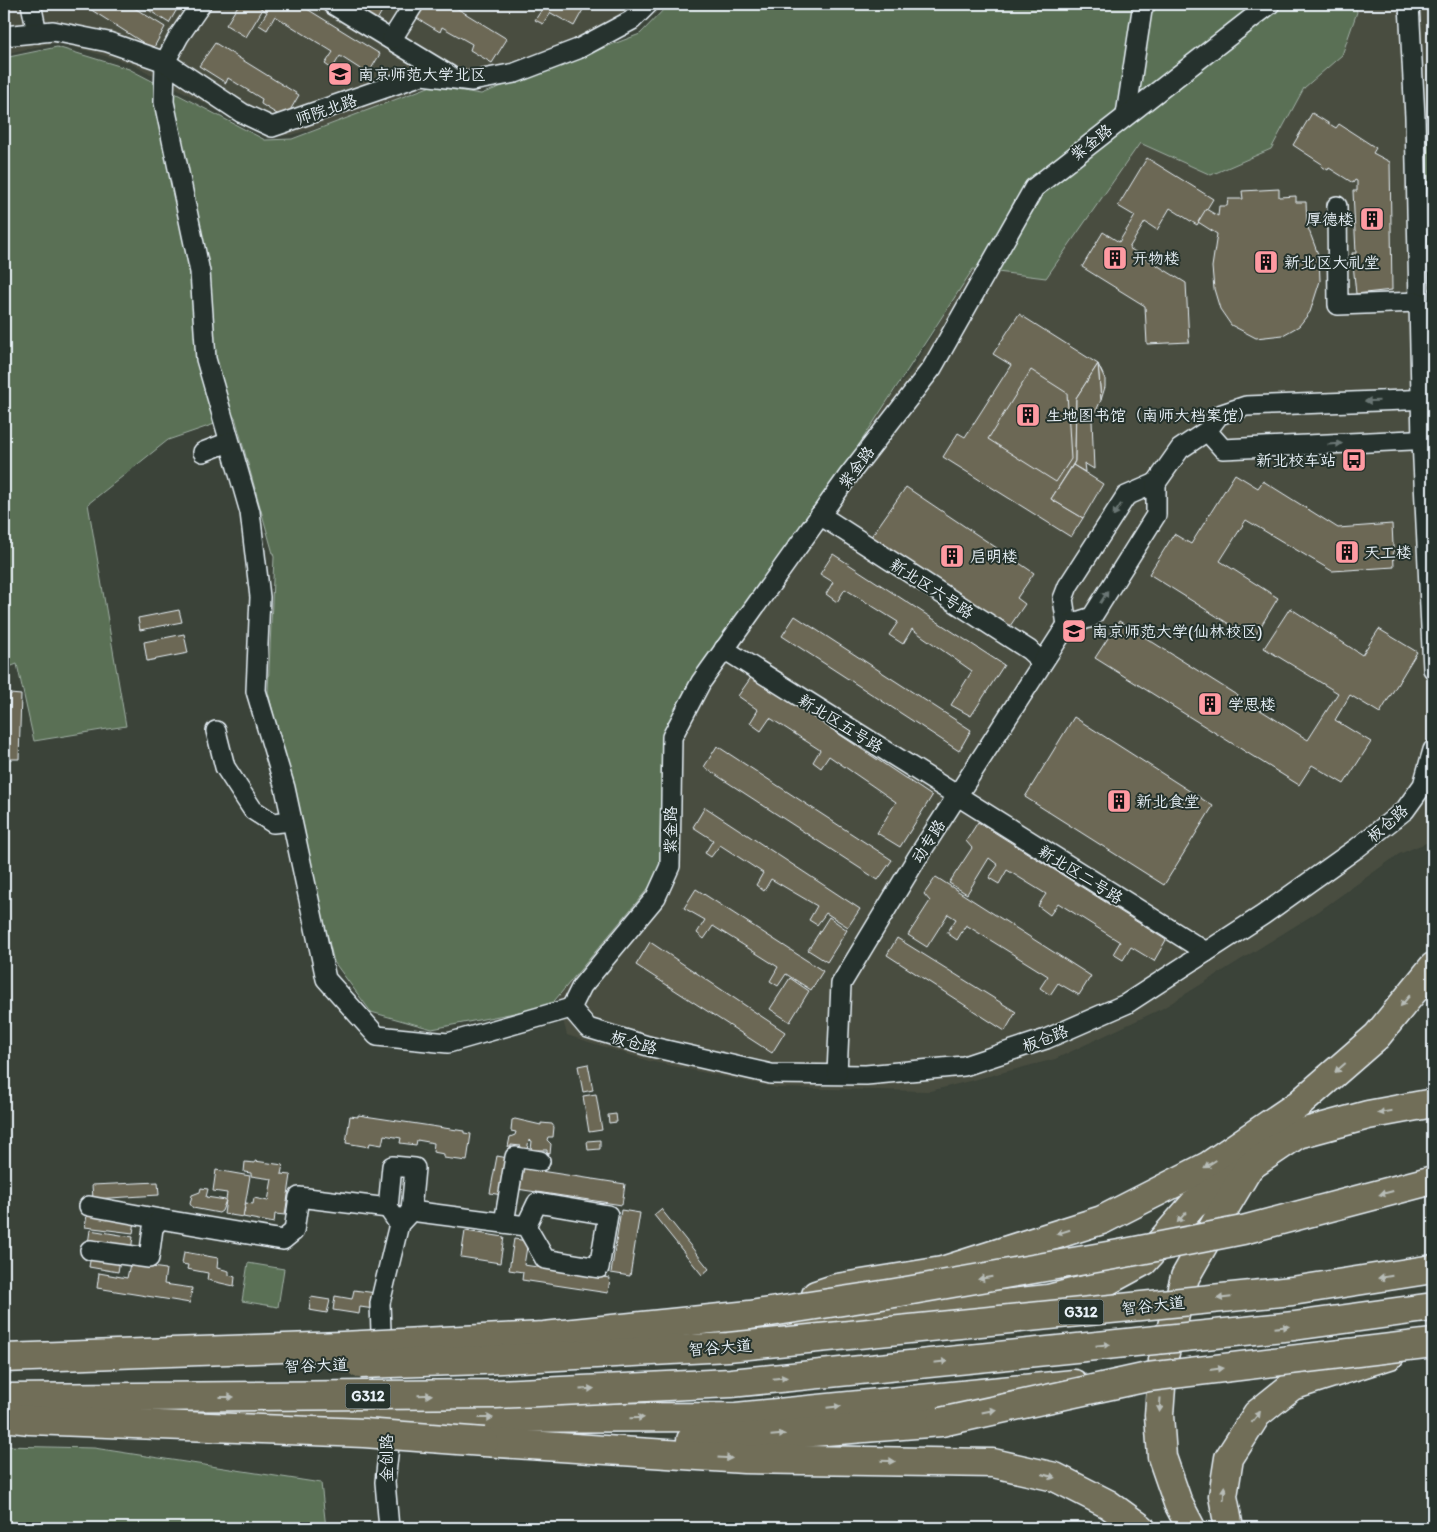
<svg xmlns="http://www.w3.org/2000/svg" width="1437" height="1532" viewBox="0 0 1437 1532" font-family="Itim,'LXGW WenKai TC',sans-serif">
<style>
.built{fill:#4a4e41}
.green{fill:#5a7055;stroke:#a1b0a6}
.building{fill:#6c6855;stroke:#e8f1f8}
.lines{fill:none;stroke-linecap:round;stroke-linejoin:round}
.minor-casing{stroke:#e8f1f8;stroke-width:22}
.major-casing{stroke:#e8f1f8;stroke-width:29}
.highway-casing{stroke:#e8f1f8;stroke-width:31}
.minor{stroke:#26332d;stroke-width:19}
.major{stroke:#716e59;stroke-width:25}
.highway{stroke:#716e59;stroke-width:28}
.highway-bridge-casing{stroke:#e8f1f8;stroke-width:31;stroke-linecap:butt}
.highway-bridge{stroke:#716e59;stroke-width:28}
.oneway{fill:#6a7674}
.oneway2{fill:#b8bdb8}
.labels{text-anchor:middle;stroke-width:4;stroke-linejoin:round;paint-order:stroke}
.shield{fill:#26332d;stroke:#aeb8bb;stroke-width:1}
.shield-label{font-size:15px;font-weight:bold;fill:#e8f1f8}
.poi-label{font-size:16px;fill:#e8f1f8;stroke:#26332d;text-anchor:start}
.street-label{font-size:16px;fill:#e8f1f8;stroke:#26332d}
</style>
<rect width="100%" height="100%" fill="#3b4339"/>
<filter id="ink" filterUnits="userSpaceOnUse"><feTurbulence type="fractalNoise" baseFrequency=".02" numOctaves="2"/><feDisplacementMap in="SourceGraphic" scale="10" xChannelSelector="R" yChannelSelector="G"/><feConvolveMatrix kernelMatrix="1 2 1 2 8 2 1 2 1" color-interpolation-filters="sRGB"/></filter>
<g filter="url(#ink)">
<g class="built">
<path d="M 4,4 L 660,4 L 597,55 L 432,83 L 354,118 L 291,135 L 267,137 L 132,64 L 58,42 L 4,54 Z"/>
<path d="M 1245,4 L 1433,4 L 1433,840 L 1399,854 L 1319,911 L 1163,1008 L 1055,1059 L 930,1091 L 777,1088 L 649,1061 L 567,1035 L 555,989 L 650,730 L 779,533 L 914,368 L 1024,171 Z"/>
</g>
<g class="green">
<path d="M 669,4 L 1354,4 L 1357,12 L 1342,55 L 1304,88 L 1271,149 L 1211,175 L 1140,143 L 1046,278 L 973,269 L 668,739 L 661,873 L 550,1006 L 432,1029 L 371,1012 L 334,962 L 268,692 L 274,557 L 235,417 L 168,440 L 88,504 L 126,726 L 34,741 L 17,664 L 4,669 L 4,58 L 57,47 L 129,69 L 265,140 L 292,139 L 431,86 L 481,94 L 640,34 Z"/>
<path d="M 1426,122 L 1433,122 L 1433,331 Z"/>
<path d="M 248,1263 L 284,1269 L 278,1307 L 242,1301 Z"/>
<path d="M 4,1446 L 94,1448 L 321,1483 L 326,1528 L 4,1528 Z"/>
</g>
<g class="building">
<path d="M 82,4 L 128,4 L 165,27 L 153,49 Z"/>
<path d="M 150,4 L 180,4 L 169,23 L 147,9 Z"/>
<path d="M 239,4 L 254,4 L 263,9 L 246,37 L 226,25 Z"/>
<path d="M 254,4 L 299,4 L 380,54 L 368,74 L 340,56 L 332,69 L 325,64 L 333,52 L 275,16 L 267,30 L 259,25 L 267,12 Z"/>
<path d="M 355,4 L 386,4 L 377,20 L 353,7 Z"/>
<path d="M 423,4 L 450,4 L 507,39 L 492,63 L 470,50 L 472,44 L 442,27 L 440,32 L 415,17 Z"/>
<path d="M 537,4 L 582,4 L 585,6 L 574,26 L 551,13 L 543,24 L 535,20 L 543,8 Z"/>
<path d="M 215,43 L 299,95 L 285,119 L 261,104 L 262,99 L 228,78 L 226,83 L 199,66 Z"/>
<path d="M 1312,113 L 1336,128 L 1339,124 L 1376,148 L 1373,153 L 1390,162 L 1392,290 L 1356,294 L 1352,253 L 1356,253 L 1353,191 L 1357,191 L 1357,181 L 1355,180 L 1353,183 L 1329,168 L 1328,170 L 1321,166 L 1322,164 L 1293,145 Z"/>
<path d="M 1147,158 L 1213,199 L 1197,225 L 1170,208 L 1157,230 L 1145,222 L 1129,248 L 1186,283 L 1189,342 L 1147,344 L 1145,306 L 1082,267 L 1103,232 L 1119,242 L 1135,216 L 1118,206 Z"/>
<path d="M 1279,189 L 1279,197 L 1296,196 L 1296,202 L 1306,202 L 1307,225 L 1319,257 L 1320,281 L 1310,312 L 1299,326 L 1283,335 L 1256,338 L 1231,325 L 1220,309 L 1214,289 L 1212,267 L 1217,234 L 1198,222 L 1206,209 L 1218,216 L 1219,206 L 1227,206 L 1228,199 L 1243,199 L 1242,191 Z"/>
<path d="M 1019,314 L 1098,364 L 1076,398 L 1075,461 L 1051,499 L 1083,518 L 1071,537 L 943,457 L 958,433 L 965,437 L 1011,365 L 993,354 Z"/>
<path d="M 1098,364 L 1105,379 L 1105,387 L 1101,400 Z"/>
<path d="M 1098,364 L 1101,400 L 1092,420 L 1094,469 L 1084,463 L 1085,472 L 1073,465 L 1075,461 L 1076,398 Z"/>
<path d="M 1031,370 L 1067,393 L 1071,459 L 1056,482 L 988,439 Z"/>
<path d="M 1073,465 L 1103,484 L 1083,518 L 1051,499 Z"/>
<path d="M 1235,474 L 1258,488 L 1263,481 L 1338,528 L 1392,524 L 1394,567 L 1332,571 L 1246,520 L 1220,561 L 1278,598 L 1253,639 L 1149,574 L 1174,534 L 1191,544 Z"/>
<path d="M 906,487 L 1034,573 L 1017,598 L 1025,604 L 1010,626 L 1000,619 L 997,624 L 870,538 Z"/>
<path d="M 833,554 L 1004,665 L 971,716 L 951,705 L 972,671 L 912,629 L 903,644 L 889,635 L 898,622 L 845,589 L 837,602 L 826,594 L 833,582 L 820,574 Z"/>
<path d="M 1290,608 L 1362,655 L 1379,629 L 1417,652 L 1380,713 L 1350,695 L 1335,720 L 1371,742 L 1344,784 L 1312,765 L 1299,785 L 1095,658 L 1119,621 L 1308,740 L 1338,693 L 1264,648 Z"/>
<path d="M 179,610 L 182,622 L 140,630 L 138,618 Z"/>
<path d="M 795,616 L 971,730 L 959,751 L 782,636 Z"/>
<path d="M 184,634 L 188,653 L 147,661 L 144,642 Z"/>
<path d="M 752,676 L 932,796 L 900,847 L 877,833 L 896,802 L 829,756 L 821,768 L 813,762 L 820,750 L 770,718 L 761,731 L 750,723 L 758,710 L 738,696 Z"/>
<path d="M 10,694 L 21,695 L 19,759 L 8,759 Z"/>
<path d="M 1074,717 L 1213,806 L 1164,885 L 1025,797 Z"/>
<path d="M 717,746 L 892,860 L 878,880 L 704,767 Z"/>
<path d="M 705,807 L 860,909 L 848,927 L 826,913 L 817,925 L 809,920 L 817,906 L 771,879 L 764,891 L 756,885 L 763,873 L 720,845 L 711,857 L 705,853 L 713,840 L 693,827 Z"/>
<path d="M 978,822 L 1166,940 L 1154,961 L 1131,947 L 1123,960 L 1113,954 L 1120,942 L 1058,903 L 1050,915 L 1038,906 L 1046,894 L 1007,870 L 999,884 L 989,878 L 998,865 L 989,858 L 967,894 L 949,883 L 972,848 L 966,841 Z"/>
<path d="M 936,877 L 1091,976 L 1079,995 L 1058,983 L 1050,995 L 1040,988 L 1048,976 L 966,925 L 957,940 L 947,933 L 956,919 L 948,914 L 927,947 L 908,935 L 930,901 L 924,894 Z"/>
<path d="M 696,889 L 823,971 L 811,990 L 786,974 L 778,986 L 770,981 L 778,967 L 713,926 L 704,939 L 697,933 L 705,920 L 684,908 Z"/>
<path d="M 829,917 L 847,930 L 827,962 L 808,950 Z"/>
<path d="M 897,938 L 1016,1012 L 1005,1031 L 887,955 Z"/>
<path d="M 650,942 L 785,1032 L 772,1053 L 636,965 Z"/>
<path d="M 790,978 L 809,991 L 790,1022 L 770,1009 Z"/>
<path d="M 588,1064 L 593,1090 L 583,1092 L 578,1066 Z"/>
<path d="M 596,1094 L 602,1130 L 589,1132 L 583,1096 Z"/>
<path d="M 616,1114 L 617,1122 L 609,1123 L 608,1115 Z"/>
<path d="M 358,1115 L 464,1131 L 464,1133 L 471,1134 L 467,1161 L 444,1158 L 444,1154 L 433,1152 L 434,1143 L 417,1140 L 416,1145 L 400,1143 L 401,1138 L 384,1135 L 382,1145 L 370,1143 L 369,1147 L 346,1143 L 350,1116 L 358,1117 Z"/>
<path d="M 515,1119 L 541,1125 L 541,1123 L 552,1124 L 554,1127 L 553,1137 L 548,1137 L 547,1140 L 551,1144 L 550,1154 L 547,1153 L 547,1150 L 531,1150 L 532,1141 L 529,1140 L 527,1150 L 520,1149 L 521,1146 L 511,1145 L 511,1147 L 508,1147 L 510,1137 L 515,1135 L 516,1132 L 511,1131 L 512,1120 Z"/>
<path d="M 600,1140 L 600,1149 L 588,1150 L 587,1141 Z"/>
<path d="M 497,1156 L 508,1158 L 502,1195 L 490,1193 Z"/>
<path d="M 255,1161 L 283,1165 L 281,1174 L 291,1175 L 285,1215 L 275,1214 L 274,1223 L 243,1217 L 246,1203 L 253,1204 L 254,1198 L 268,1201 L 272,1179 L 251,1176 L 251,1173 L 244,1172 L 245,1162 L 255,1163 Z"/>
<path d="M 521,1168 L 625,1184 L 622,1205 L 517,1189 Z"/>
<path d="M 216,1170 L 250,1176 L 243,1217 L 224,1214 L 227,1193 L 213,1191 Z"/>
<path d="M 158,1182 L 159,1195 L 93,1199 L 92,1185 Z"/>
<path d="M 201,1188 L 208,1189 L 206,1197 L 226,1200 L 222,1211 L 219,1213 L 193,1208 L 190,1204 L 192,1195 L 200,1192 Z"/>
<path d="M 661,1209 L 709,1269 L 702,1275 L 654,1215 Z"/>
<path d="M 621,1210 L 640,1213 L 630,1276 L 611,1273 Z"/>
<path d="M 87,1215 L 135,1222 L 133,1233 L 85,1227 Z"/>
<path d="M 90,1230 L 133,1237 L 131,1250 L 88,1244 Z"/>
<path d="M 465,1231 L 504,1237 L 500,1263 L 461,1257 Z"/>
<path d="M 514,1239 L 528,1241 L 524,1265 L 610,1278 L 608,1293 L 522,1280 L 523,1272 L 509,1270 Z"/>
<path d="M 184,1252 L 218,1258 L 217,1268 L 229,1271 L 229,1275 L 235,1277 L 234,1286 L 207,1280 L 208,1273 L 187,1269 L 188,1265 L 182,1264 Z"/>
<path d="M 91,1255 L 120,1260 L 118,1272 L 89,1267 Z"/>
<path d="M 130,1264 L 166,1269 L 164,1284 L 192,1288 L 190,1303 L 97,1288 L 99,1273 L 127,1278 Z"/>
<path d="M 354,1290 L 376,1293 L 374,1309 L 360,1307 L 359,1314 L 333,1310 L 335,1296 L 352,1299 Z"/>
<path d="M 311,1297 L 330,1300 L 327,1313 L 309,1310 Z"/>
</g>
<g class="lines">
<defs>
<g id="minor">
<path d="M 31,4 L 37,33"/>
<path d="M 201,4 L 179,36 L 165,62 L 164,102 L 200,272 L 206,359 L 250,512 L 260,597 L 256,691 L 285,788 L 326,979 L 377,1036 L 448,1043 L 571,1008"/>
<path d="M 332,4 L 449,75"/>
<path d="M 1409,4 L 1415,117 L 1422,440 L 1433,669"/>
<path d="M 4,36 L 53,31 L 108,42 L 165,62 L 242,113 L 272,127 L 422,75 L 472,81 L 515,73 L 578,49 L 632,20 L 648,4"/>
<path d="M 392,39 L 414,4"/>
<path d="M 1126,115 L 1142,10 L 1146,4"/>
<path d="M 1337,206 L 1338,305 L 1418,302"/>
<path d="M 1207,431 L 1223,449 L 1433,439"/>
<path d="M 203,452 L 229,442"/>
<path d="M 1156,483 L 1180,449 L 1207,431 L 1219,415 L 1246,406 L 1432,399"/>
<path d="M 820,515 L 1029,650 L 1042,662"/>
<path d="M 1067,625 L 1063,599 L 1068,586 L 1126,496 L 1156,483"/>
<path d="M 1067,625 L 1092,617 L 1156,515 L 1156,483"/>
<path d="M 724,649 L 1206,952"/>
<path d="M 216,731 L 225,767 L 253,810 L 273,823 L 292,821"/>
<path d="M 571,1008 L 582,986 L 656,897 L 670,866 L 672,737 L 701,682 L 849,475 L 932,368 L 1034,188 L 1270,4"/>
<path d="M 571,1008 L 588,1028 L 648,1046 L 771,1074 L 866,1075 L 964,1066 L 1046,1039 L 1126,1004 L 1263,915 L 1357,848 L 1405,810 L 1423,785 L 1433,750"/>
<path d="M 837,1074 L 841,984 L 917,858 L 1067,625"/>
<path d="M 89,1206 L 160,1219"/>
<path d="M 411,1211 L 526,1226 L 545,1259 L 599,1268 L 608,1215 L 537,1203 L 526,1226"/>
<path d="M 504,1223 L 515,1157 L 540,1161"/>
<path d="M 90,1250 L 149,1258 L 153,1228 L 160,1219 L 283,1240 L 294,1231 L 299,1197 L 388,1208"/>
<path d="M 389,1528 L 385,1482 L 389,1446 L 384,1418 L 380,1303 L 399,1224 L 411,1211 L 415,1168 L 392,1166 L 388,1208 L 399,1224"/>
</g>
<path id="major" d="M 221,1414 L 384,1418"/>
<g id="highway">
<path d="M 816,1295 L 837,1288 L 942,1271 L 1102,1220 L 1208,1166 L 1299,1104 L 1377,1036 L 1433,967"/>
<path d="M 762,1330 L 1048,1299 L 1096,1287 L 1144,1261 L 1193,1205 L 1249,1167"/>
<path d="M 384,1418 L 736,1417 L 1074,1384"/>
<path d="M 691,1440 L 722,1439 L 941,1422"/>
<path d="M 484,1442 L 744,1459 L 993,1463 L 1055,1477 L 1108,1504 L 1141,1528"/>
<path d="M 1191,1528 L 1178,1503 L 1162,1457 L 1159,1415 L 1163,1360 L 1185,1277 L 1218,1219 L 1249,1167 L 1298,1134 L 1368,1115 L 1433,1103"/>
<path d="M 1229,1528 L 1223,1496 L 1229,1458 L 1257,1414 L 1292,1386 L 1390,1355"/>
</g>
</defs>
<use href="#minor" class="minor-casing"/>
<use href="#major" class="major-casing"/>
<use href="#highway" class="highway-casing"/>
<use href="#minor" class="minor"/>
<use href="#major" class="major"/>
<use href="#highway" class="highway"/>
<defs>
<g id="highway-bridge">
<path d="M 4,1358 L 342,1346 L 544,1336 L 750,1315 L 895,1293 L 1125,1253 L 1243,1230 L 1433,1180"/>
<path d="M 360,1364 L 483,1360 L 728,1347 L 1292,1291 L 1433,1269"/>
<path d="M 4,1398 L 496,1394 L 731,1383 L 1294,1326 L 1433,1307"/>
<path d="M 4,1417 L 30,1420 L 364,1433 L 484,1442"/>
<path d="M 941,1422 L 1148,1377 L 1433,1343"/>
</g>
</defs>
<use href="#highway-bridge" class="highway-bridge-casing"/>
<use href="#highway-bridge" class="highway-bridge"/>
</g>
<defs><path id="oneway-solid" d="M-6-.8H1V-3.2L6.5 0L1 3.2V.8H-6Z" transform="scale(1.25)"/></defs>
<g class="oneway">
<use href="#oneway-solid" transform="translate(1372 401) rotate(178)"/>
<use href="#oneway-solid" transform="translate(1335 444) rotate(-3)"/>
<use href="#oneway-solid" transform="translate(1117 510) rotate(123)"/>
<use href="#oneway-solid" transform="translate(1104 597) rotate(-58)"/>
</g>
<g class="oneway2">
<use href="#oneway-solid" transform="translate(1405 1001) rotate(130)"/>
<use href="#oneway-solid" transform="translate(1340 1068) rotate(139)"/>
<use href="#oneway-solid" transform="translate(1385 1112) rotate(170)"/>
<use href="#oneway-solid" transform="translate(1210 1164) rotate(148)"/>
<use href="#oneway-solid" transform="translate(1386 1193) rotate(165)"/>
<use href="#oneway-solid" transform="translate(1182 1217) rotate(131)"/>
<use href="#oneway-solid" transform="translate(1063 1232) rotate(162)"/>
<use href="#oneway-solid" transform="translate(1385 1277) rotate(171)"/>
<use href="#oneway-solid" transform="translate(985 1278) rotate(170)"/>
<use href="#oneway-solid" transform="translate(1224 1298) rotate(174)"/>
<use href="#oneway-solid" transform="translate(1282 1327) rotate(-6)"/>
<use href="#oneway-solid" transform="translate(1103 1345) rotate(-6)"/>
<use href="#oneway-solid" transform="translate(941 1362) rotate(-6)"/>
<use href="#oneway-solid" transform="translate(1217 1369) rotate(-7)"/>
<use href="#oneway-solid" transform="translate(780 1378) rotate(-6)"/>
<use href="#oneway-solid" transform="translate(587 1389) rotate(-3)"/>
<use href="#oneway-solid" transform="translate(425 1395) rotate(-1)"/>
<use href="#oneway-solid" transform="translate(227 1397)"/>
<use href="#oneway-solid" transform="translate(1160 1405) rotate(94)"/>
<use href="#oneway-solid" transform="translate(834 1407) rotate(-6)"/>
<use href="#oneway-solid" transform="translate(989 1411) rotate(-12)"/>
<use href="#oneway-solid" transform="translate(1256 1417) rotate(-52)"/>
<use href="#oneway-solid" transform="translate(486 1418)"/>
<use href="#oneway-solid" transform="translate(637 1418) rotate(-1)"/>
<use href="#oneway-solid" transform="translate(778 1435) rotate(-5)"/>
<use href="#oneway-solid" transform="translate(725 1458) rotate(4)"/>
<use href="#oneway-solid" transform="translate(888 1461) rotate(1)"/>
<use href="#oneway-solid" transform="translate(1049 1476) rotate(15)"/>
<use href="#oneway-solid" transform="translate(1224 1493) rotate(-88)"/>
</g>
</g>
<defs>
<symbol id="university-square" viewBox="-11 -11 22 22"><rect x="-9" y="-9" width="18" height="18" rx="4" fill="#ff9aa2" stroke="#26332d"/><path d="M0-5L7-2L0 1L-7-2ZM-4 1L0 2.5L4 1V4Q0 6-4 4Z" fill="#111"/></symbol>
<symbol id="building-square" viewBox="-11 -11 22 22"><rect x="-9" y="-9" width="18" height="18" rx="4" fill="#ff9aa2" stroke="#26332d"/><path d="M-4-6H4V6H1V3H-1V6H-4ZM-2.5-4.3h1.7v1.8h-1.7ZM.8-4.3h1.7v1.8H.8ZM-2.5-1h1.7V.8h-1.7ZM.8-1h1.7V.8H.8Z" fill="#111"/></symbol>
<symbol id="bus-square" viewBox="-11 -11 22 22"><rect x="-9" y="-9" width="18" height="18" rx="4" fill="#ff9aa2" stroke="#26332d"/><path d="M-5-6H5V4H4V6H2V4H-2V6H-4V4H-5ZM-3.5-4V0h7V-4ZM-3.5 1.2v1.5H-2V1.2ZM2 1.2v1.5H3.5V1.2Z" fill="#111"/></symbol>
</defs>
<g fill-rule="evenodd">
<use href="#university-square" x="326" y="60" width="28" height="28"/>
<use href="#building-square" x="1358" y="205" width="28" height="28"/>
<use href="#building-square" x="1101" y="244" width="28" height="28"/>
<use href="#building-square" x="1252" y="248" width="28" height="28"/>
<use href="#building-square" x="1014" y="401" width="28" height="28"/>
<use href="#bus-square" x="1340" y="446" width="28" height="28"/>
<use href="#building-square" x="1333" y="538" width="28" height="28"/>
<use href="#building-square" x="938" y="542" width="28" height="28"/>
<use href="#university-square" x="1060" y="617" width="28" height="28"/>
<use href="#building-square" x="1196" y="690" width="28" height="28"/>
<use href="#building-square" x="1105" y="787" width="28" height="28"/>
</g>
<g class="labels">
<g class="shield">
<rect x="1058.5" y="1299.5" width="45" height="25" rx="4"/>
<rect x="345.5" y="1383.5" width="45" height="25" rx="4"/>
</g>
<g class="shield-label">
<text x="1081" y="1317">G312</text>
<text x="368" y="1401">G312</text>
</g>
<g class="poi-label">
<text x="358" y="80">南京师范大学北区</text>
<text x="1354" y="225" text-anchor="end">厚德楼</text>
<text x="1132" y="264">开物楼</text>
<text x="1284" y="268">新北区大礼堂</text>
<text x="1046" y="421">生地图书馆（南师大档案馆）</text>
<text x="1336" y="466" text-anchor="end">新北校车站</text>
<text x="1364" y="558">天工楼</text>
<text x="970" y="562">启明楼</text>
<text x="1092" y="637">南京师范大学(仙林校区)</text>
<text x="1228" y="710">学思楼</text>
<text x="1136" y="807">新北食堂</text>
</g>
<g class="street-label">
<text transform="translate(326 109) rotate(-19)" y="6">师院北路</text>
<text transform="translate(1091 142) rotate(-38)" y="6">紫金路</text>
<text transform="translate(856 467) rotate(-53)" y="6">紫金路</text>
<text transform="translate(932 588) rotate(33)" y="6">新北区六号路</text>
<text transform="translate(841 723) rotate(32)" y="6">新北区五号路</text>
<text transform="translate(1387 823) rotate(-41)" y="6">板仓路</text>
<text transform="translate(670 830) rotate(-90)" y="6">紫金路</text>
<text transform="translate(928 841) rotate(-58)" y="6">动专路</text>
<text transform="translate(1081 874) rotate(32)" y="6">新北区二号路</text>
<text transform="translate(1045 1038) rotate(-21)" y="6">板仓路</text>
<text transform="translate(634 1042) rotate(16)" y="6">板仓路</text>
<text transform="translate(1153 1305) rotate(-6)" y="6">智谷大道</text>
<text transform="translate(720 1347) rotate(-4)" y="6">智谷大道</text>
<text transform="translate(316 1365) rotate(-2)" y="6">智谷大道</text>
<text transform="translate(386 1458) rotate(-90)" y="6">金创路</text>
</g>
</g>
<rect width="1437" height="1532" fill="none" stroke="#26332d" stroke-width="20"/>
<rect x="10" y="10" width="1417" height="1512" fill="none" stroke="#e8f1f8" stroke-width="2" filter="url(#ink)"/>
</svg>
